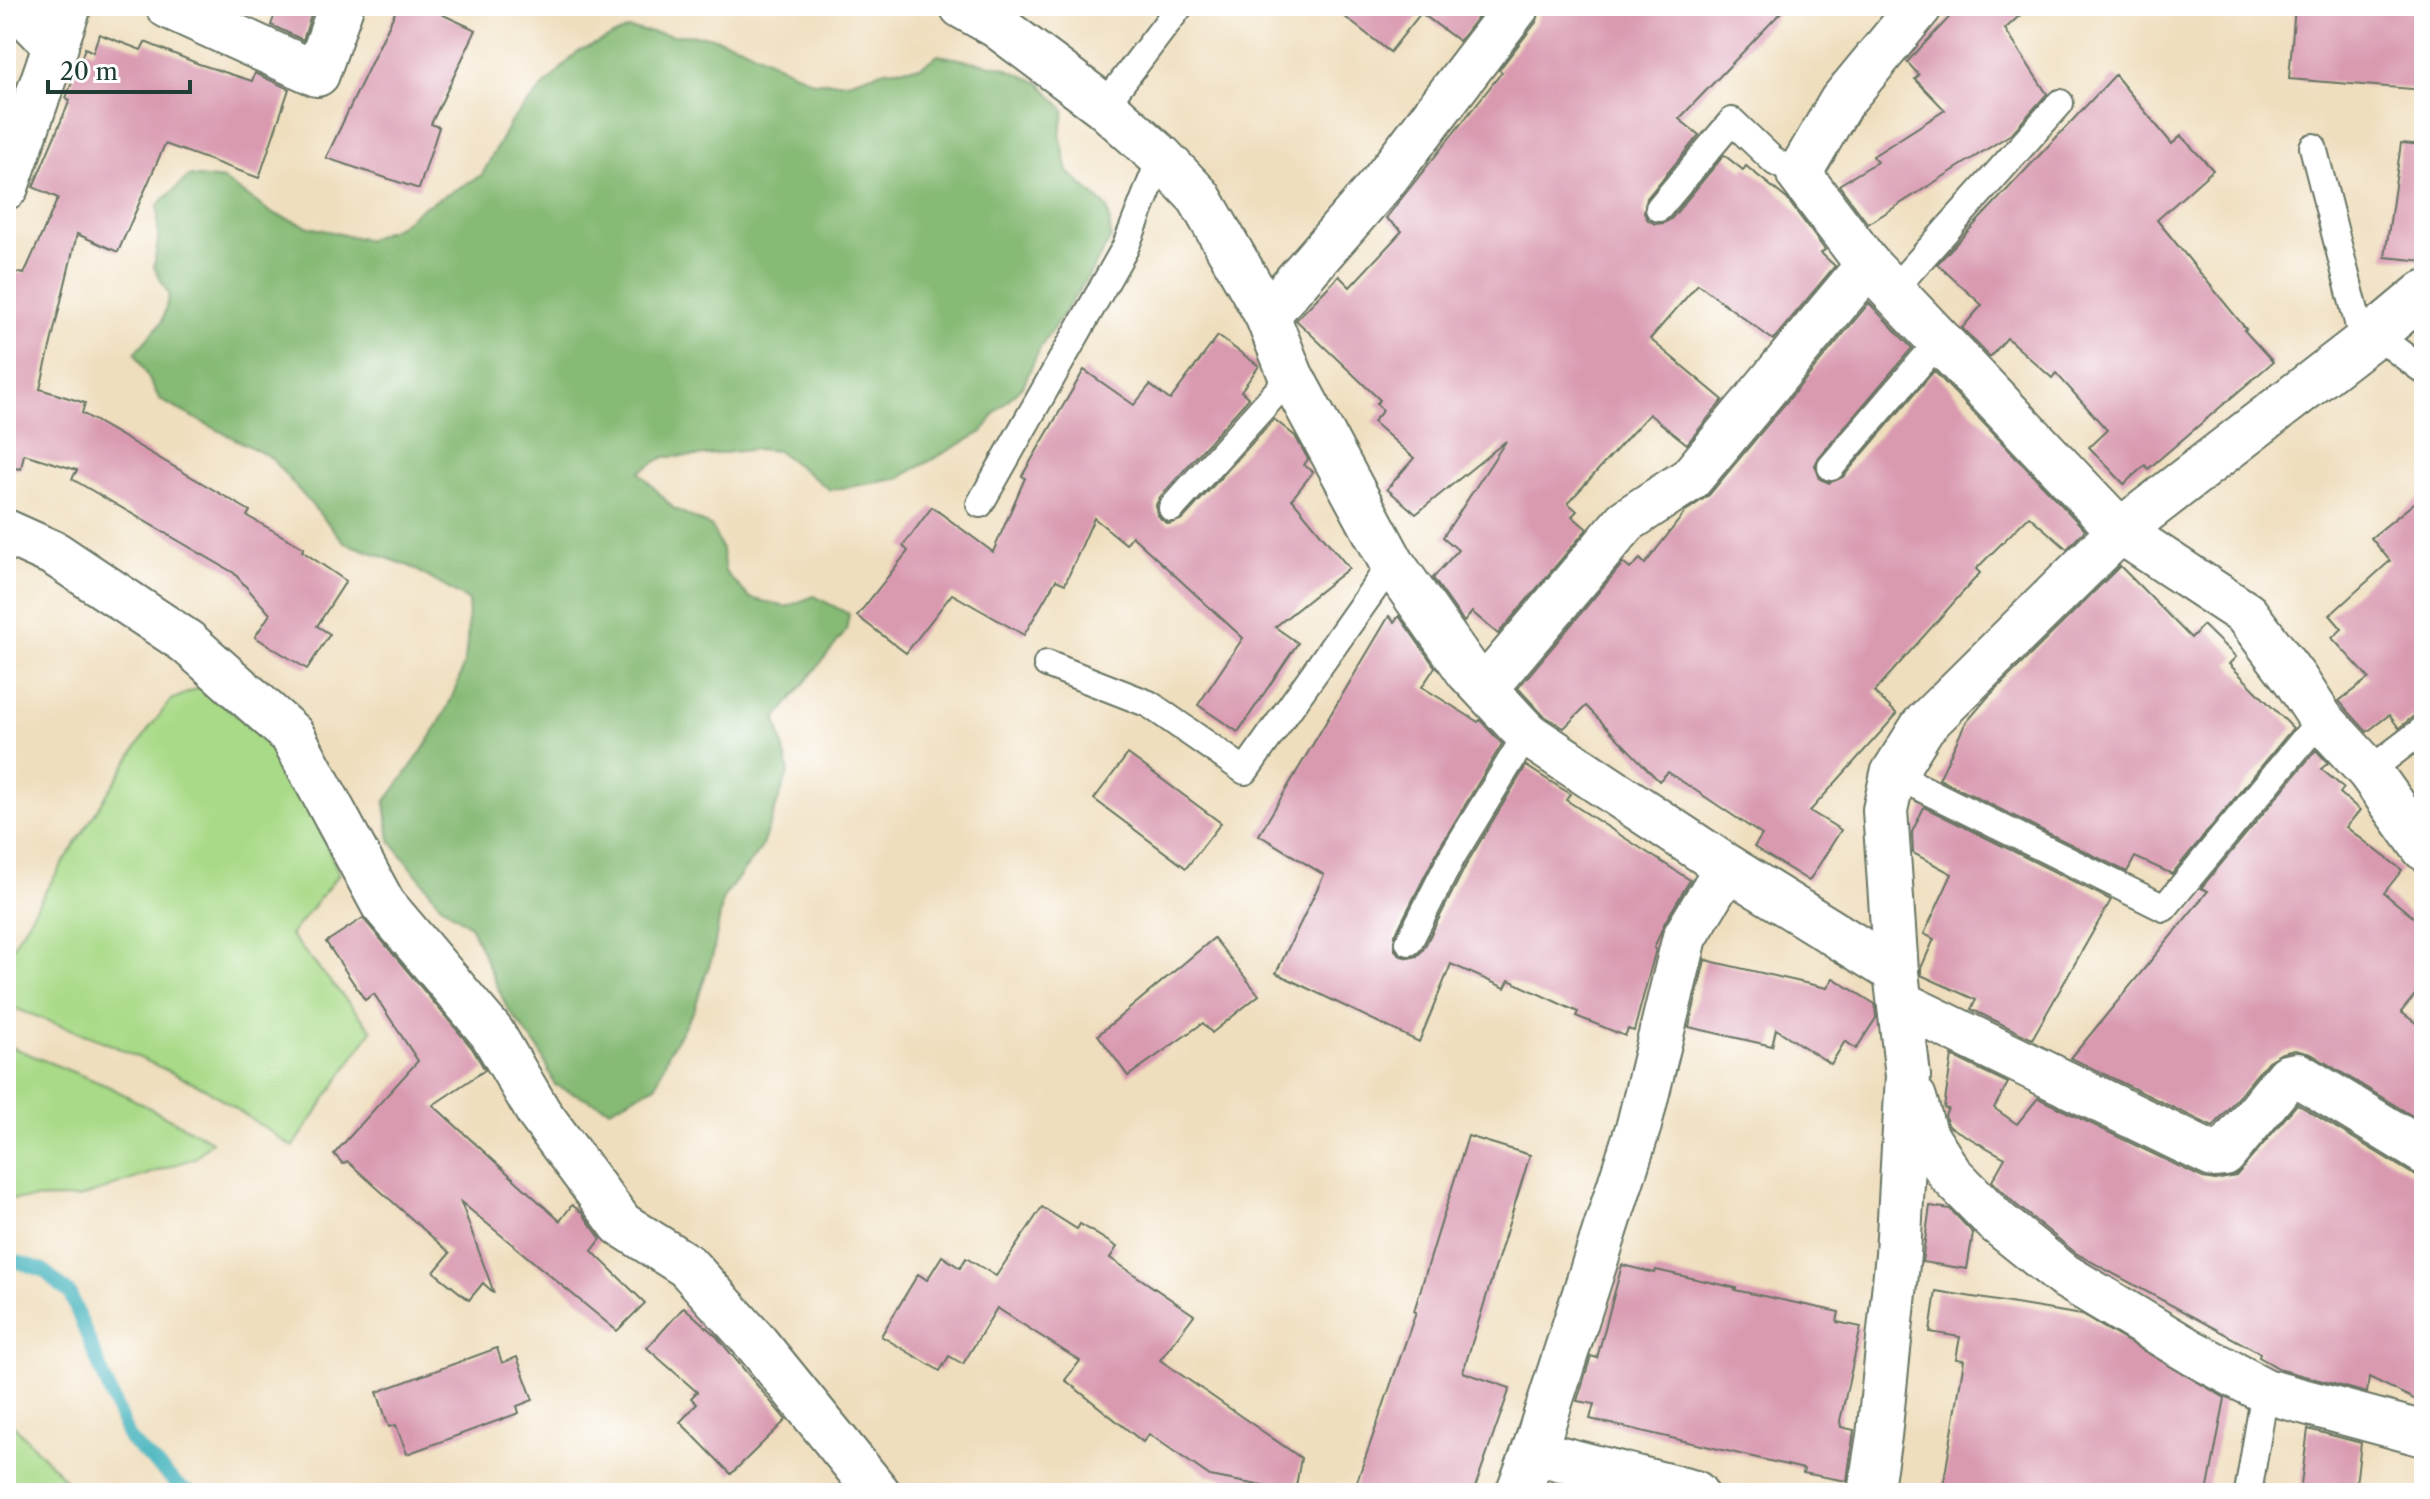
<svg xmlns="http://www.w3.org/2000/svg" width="2430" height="1499" viewBox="0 0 2430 1499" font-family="'Libre Caslon Text',serif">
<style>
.green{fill:#a9da88;stroke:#648c5e;stroke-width:2}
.forest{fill:#86ba74;stroke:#527c54;stroke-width:2}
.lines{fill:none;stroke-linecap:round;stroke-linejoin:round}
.stream{stroke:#43b2bc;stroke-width:14}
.building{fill:#d99ab0}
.service-casing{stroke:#687564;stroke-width:30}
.minor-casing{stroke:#687564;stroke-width:48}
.service{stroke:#fff;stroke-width:26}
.minor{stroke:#fff;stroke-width:44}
</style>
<rect width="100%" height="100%" fill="#fff"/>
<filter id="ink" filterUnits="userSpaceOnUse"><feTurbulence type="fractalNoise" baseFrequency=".0125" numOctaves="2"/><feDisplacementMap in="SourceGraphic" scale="16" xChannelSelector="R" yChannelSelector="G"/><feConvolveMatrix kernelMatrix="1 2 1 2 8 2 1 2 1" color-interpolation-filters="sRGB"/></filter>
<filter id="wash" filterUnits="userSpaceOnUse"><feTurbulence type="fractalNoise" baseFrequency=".006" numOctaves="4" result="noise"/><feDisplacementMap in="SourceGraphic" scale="32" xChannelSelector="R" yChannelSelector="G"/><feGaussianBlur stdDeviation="1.8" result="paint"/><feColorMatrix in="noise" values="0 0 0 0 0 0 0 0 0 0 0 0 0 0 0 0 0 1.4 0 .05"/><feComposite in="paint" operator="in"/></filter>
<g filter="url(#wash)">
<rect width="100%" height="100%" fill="#efdebd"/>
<g class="green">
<path d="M 201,687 L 287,756 L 339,874 L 290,935 L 372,1030 L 293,1147 L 203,1087 L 105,1042 L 6,1005 L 6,958 L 48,887 L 146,733 L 171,700 Z"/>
<path d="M 6,1045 L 110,1087 L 212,1141 L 195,1158 L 79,1198 L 6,1199 Z"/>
<path d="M 6,1417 L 78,1493 L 6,1493 Z"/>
</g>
<path class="forest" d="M 628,29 L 673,35 L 708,36 L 741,46 L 813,82 L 848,82 L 885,70 L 920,67 L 938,55 L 1003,67 L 1040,83 L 1065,110 L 1060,134 L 1068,172 L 1108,208 L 1111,238 L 1090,274 L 1040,348 L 1024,384 L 997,411 L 982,432 L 897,479 L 830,490 L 778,451 L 757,449 L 698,456 L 664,457 L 639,472 L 673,508 L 712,527 L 722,550 L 725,572 L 750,598 L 786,607 L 814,596 L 849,614 L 846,631 L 776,719 L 789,771 L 761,848 L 723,898 L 713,954 L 694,1010 L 669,1052 L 656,1085 L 610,1109 L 555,1085 L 539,1049 L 507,1008 L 471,927 L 440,904 L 390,840 L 385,802 C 417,760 450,716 464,663 C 469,644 467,621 469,601 L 409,566 L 345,543 L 270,457 L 160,400 L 135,353 L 162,322 L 169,295 L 154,267 L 158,240 L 158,205 L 189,176 L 224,180 L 272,213 L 310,227 L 367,240 L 399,226 L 420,209 L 482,175 L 511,121 L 577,52 Z"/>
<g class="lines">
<path class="stream" d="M 6,1258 L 43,1270 L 70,1294 L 129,1439 L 180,1487 L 193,1493"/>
</g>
<g id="blocks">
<g class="building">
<path d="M 278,6 L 314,6 L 303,40 L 271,25 Z"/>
<path d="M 398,6 L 424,6 L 476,30 L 431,124 L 439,127 L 419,189 L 326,158 Z"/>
<path d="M 1331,6 L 1486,6 L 1459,41 L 1421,13 L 1390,52 Z"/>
<path d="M 1541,6 L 1787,6 L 1679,119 L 1699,135 L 1647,198 L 1644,213 L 1648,220 L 1655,224 L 1664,223 L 1671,219 L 1724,155 L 1743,170 L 1746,166 L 1787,199 L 1825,250 L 1821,253 L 1835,266 L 1773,340 L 1698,284 L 1650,339 L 1723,400 L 1687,444 L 1649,414 L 1568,503 L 1577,511 L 1572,516 L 1587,529 L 1498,634 L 1472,612 L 1464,622 L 1433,578 L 1458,550 L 1443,537 L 1506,441 L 1416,514 L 1387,489 L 1414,458 L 1373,422 L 1383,410 L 1376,404 L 1380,400 L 1296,320 L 1339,276 L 1350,287 L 1402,231 L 1386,218 L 1502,72 L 1499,70 L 1537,21 Z"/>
<path d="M 1960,6 L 2030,6 L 2005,29 L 2047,94 L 2011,134 L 1868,224 L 1839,185 L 1877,162 L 1873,156 L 1945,110 L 1915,79 L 1919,75 L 1907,62 Z"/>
<path d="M 2295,6 L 2424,6 L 2424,90 L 2289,79 Z"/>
<path d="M 99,34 L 141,50 L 145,42 L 199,64 L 252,81 L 255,73 L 289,89 L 259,178 L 165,144 L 118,252 L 77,234 L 40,389 L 85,403 L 82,413 L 250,511 L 247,516 L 304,548 L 302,551 L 346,581 L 317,626 L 330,634 L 307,669 L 255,637 L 270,614 L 234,573 L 72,479 L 77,470 L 24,454 L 21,469 L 6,467 L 6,270 L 24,274 L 58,198 L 33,187 L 70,100 L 66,98 L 85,48 L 93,52 Z"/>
<path d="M 2115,75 L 2172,144 L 2181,136 L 2213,170 L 2157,220 L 2246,329 L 2244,330 L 2273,362 L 2148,469 L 2145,465 L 2124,484 L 2089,447 L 2107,430 L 2056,373 L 2052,378 L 2007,338 L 1990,357 L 1962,328 L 1982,305 L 1937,264 Z"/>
<path d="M 2401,143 L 2424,145 L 2424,261 L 2385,257 Z"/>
<path d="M 1869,303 L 1912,348 L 1819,457 L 1815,465 L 1820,479 L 1829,483 L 1843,477 L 1934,371 L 2085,530 L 2067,549 L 2029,516 L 1976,569 L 1980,573 L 1874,692 L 1897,714 L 1810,811 L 1841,830 L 1809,881 L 1754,847 L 1762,835 L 1668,772 L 1659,781 L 1586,706 L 1564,728 L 1543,715 L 1518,688 L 1623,563 L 1630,569 L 1640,559 L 1645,564 L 1686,511 L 1709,495 Z"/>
<path d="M 1218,336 L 1259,366 L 1241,391 L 1249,398 L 1160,497 L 1156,505 L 1157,514 L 1162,520 L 1169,524 L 1183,519 L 1274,419 L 1295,436 L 1308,459 L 1304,465 L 1313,472 L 1292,499 L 1349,568 L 1275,627 L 1298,643 L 1238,732 L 1198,705 L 1243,638 L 1132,536 L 1126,544 L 1094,518 L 1065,584 L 1056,580 L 1024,635 L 952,594 L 906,653 L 857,616 L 908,551 L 903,546 L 932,507 L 993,552 L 1025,478 L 1022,476 L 1084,370 L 1134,405 L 1150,385 L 1170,400 Z"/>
<path d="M 2424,495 L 2424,713 L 2414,716 L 2399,728 L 2389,715 L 2367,732 L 2339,701 L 2369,678 L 2332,638 L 2342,629 L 2330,615 L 2390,561 L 2371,538 Z"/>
<path d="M 2120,566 L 2191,638 L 2203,625 L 2236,657 L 2229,664 L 2293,728 L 2172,874 L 2135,857 L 2127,872 L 1939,779 L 1965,724 L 1987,698 Z"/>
<path d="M 1389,616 L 1394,622 L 1399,616 L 1435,667 L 1422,687 L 1478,722 L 1480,720 L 1502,744 L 1439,848 L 1395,935 L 1395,950 L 1401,956 L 1409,958 L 1417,956 L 1423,950 L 1467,863 L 1526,766 L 1570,794 L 1566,800 L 1690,880 L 1664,924 L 1654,948 L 1656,949 L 1634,1031 L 1628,1029 L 1625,1036 L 1576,1016 L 1578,1012 L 1509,980 L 1505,988 L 1451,964 L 1419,1042 L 1276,973 L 1324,875 L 1259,835 Z"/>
<path d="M 2316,750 L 2328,763 L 2321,769 L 2344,788 L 2340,793 L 2360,810 L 2346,827 L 2402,870 L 2384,893 L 2424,926 L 2424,984 L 2401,1012 L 2424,1029 L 2424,1123 L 2311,1054 L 2295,1050 L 2282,1053 L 2268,1061 L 2213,1127 L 2071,1058 L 2208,891 L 2201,888 Z"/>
<path d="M 1128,754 L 1221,823 L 1186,868 L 1094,799 Z"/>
<path d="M 1924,807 L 2111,900 L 2032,1039 L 1971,1009 L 1976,1000 L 1921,975 L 1921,968 L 1934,939 L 1924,934 L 1952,874 L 1913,853 L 1912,832 Z"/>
<path d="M 363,918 L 472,1048 L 485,1070 L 433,1105 L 560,1221 L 572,1205 L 582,1213 L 601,1239 L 592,1251 L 645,1303 L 617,1331 L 461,1202 L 494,1293 L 483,1283 L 469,1300 L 434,1272 L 450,1253 L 347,1161 L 343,1164 L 334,1154 L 418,1061 L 374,994 L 365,1000 L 326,942 Z"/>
<path d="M 1214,938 L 1259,995 L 1212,1033 L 1203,1023 L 1128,1076 L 1098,1035 Z"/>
<path d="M 1705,960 L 1827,988 L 1833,978 L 1875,1004 L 1876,1018 L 1856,1049 L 1845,1041 L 1831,1064 L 1776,1029 L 1772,1046 L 1689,1027 Z"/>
<path d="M 1952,1056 L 2008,1083 L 1994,1108 L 2017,1124 L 2038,1098 L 2203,1178 L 2215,1180 L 2236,1176 L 2297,1104 L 2411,1173 L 2424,1177 L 2424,1404 L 2369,1377 L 2367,1393 L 2282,1370 L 2259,1357 L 2260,1353 L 2077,1254 L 2014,1203 L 1992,1181 L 2005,1158 L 1950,1127 L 1947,1123 L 1945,1115 L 1948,1109 L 1944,1108 Z"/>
<path d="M 1468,1136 L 1530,1155 L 1463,1372 L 1510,1388 L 1473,1493 L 1353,1493 L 1416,1312 L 1414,1311 Z"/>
<path d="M 1930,1206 L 1950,1209 L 1973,1233 L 1967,1269 L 1922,1262 Z"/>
<path d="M 1042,1207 L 1077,1229 L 1080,1224 L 1117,1247 L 1110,1258 L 1194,1315 L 1160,1360 L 1301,1458 L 1295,1492 L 1210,1476 L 1149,1434 L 1143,1442 L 1065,1380 L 1080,1361 L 997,1308 L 963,1364 L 949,1356 L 940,1371 L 881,1336 L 918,1274 L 927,1280 L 942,1256 L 960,1268 L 966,1258 L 996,1276 Z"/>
<path d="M 1622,1265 L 1655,1273 L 1656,1270 L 1736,1288 L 1735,1290 L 1839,1312 L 1837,1322 L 1861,1327 L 1840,1421 L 1841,1427 L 1854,1430 L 1847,1481 L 1803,1473 L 1804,1469 L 1590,1419 L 1594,1404 L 1577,1401 L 1591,1356 L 1597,1358 Z"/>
<path d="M 1936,1291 L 2082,1315 L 2225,1398 L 2207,1493 L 1942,1493 L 1964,1360 L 1956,1359 L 1960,1337 L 1930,1332 Z"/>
<path d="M 684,1307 L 717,1337 L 786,1420 L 731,1474 L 680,1422 L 697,1404 L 691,1398 L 697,1392 L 647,1348 Z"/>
<path d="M 497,1348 L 502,1363 L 517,1357 L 533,1400 L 517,1406 L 519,1413 L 407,1454 L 396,1425 L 389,1427 L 377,1392 Z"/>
<path d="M 2308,1429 L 2361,1443 L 2355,1493 L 2300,1493 Z"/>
</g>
</g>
</g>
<g filter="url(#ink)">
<use href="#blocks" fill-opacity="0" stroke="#687564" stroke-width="2"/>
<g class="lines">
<defs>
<g id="service">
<path d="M 1104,106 L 1180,6"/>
<path d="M 2313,147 L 2363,342"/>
<path d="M 1659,208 L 1732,121 L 1775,162 L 1799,174"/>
<path d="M 1893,290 L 2060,103"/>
<path d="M 2375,334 L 2424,371"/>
<path d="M 1831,467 L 1941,339"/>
<path d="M 980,504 L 1125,248 L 1161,157"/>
<path d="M 1172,508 L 1291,376"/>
<path d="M 1047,664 L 1149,704 L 1245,771 L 1392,563"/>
<path d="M 2369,771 L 2424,729"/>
<path d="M 1893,774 L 2164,908 L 2321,719"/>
<path d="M 1409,942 L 1453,855 L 1527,734"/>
<path d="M 2248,1493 L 2265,1391"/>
</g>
<g id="minor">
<path d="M 17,6 L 56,46"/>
<path d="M 168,6 L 317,74 L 341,6"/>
<path d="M 962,6 L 996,25 L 1104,106 L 1161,157 L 1199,197 L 1267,315 L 1291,376 L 1392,563 L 1468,671 L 1527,734 L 1727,867 L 1896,972"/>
<path d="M 1920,6 L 1841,102 L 1799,174 L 1868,265 L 2120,531 L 2246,614 L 2295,679 L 2321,719 L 2369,771 L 2424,848"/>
<path d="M 6,187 L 69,6"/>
<path d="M 1267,315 L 1382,183 L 1517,6"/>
<path d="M 6,532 L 55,554 L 187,642 L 292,735 L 383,904 L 492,1033 L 539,1113 L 621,1224 L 687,1266 L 757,1344 L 878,1493"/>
<path d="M 1485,688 L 1626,521 L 1690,479 L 1868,265"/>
<path d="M 1900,1003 L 2213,1155 L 2224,1154 L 2287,1077 L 2298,1075 L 2424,1152"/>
<path d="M 1914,1098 L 1924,1133 L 1950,1174 L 1997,1222 L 2063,1275 L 2193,1353 L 2265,1391 L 2424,1434"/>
<path d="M 1534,1452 L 1695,1493"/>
<path d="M 1518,1493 L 1534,1452 L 1639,1125 L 1685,937 L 1727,867"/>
<path d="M 1870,1493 L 1879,1436 L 1898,1254 L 1908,1076 L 1896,972 L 1885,810 L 1893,774 L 1923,726 L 2120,531 L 2375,334 L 2424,293"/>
</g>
</defs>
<use href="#service" class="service-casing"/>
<use href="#minor" class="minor-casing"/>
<use href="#service" class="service"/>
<use href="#minor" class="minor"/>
</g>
</g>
<rect width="2430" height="1499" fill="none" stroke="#fff" stroke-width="32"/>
<path d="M48 80v12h142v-12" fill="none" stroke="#1f3d34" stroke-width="4"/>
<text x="60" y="80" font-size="24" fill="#1f3d34" stroke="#ffffff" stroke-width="6" paint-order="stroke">20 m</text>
</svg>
